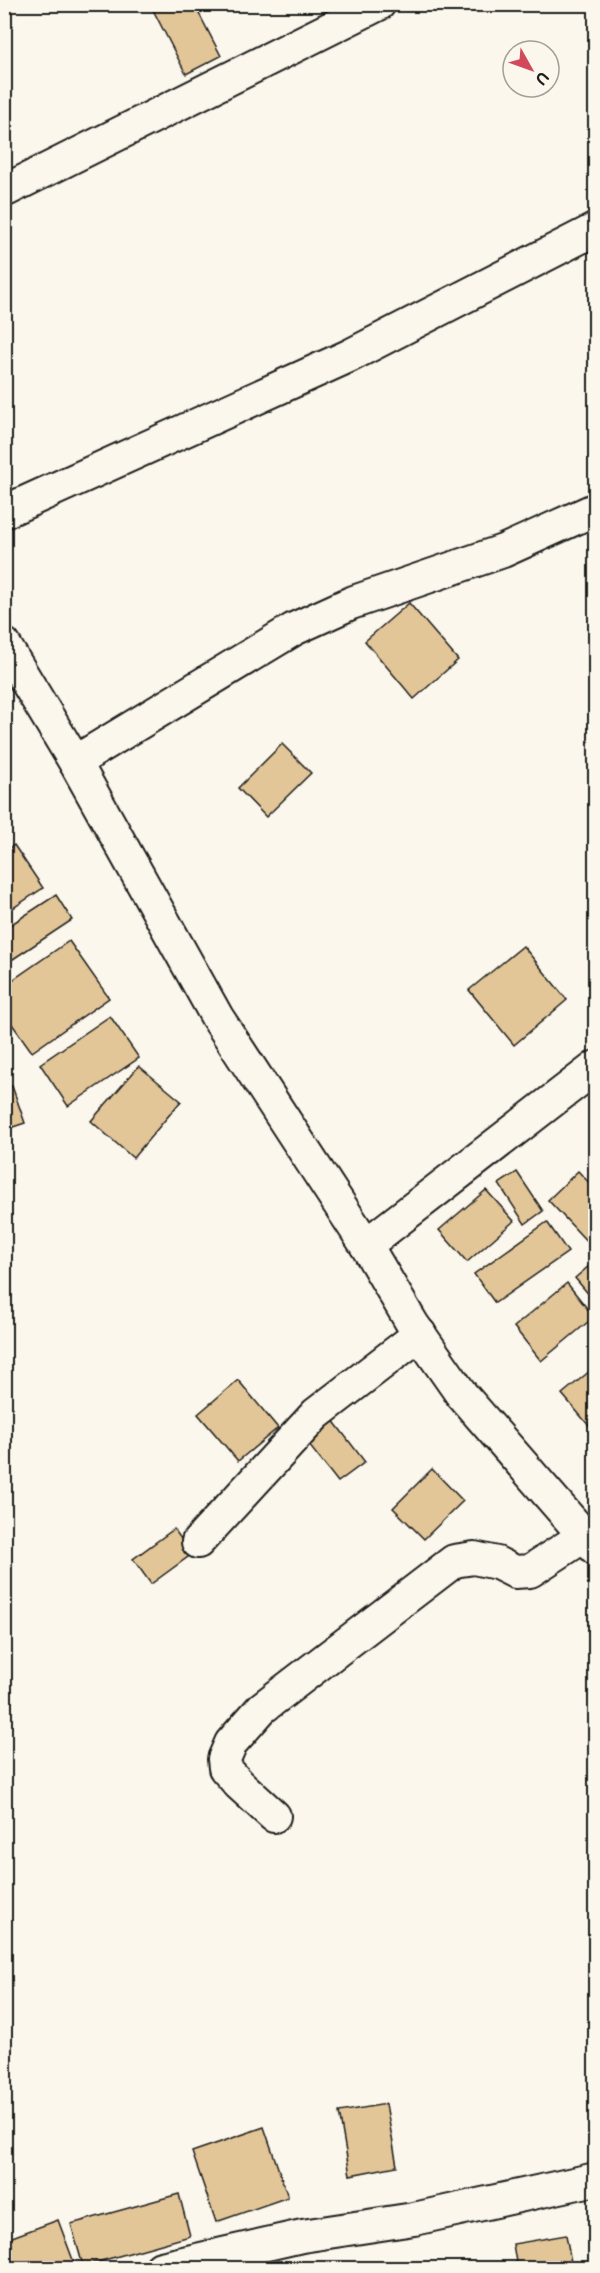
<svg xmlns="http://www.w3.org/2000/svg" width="600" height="2273" viewBox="0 0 600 2273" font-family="'Balsamiq Sans',sans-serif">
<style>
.building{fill:#e3c697;stroke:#1c1c1c;stroke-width:1.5}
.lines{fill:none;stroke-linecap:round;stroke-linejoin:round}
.street-casing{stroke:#1c1c1c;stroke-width:36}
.street{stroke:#fbf7ec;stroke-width:32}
</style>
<rect width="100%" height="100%" fill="#fbf7ec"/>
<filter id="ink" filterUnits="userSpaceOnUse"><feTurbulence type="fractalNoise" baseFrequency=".0167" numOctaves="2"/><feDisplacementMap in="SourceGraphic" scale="12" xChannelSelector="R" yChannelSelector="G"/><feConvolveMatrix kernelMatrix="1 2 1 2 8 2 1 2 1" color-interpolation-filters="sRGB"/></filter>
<g filter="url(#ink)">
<g class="building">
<path d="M 150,4 L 194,4 L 221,56 L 186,74 Z"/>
<path d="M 409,603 L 458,660 L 414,699 L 365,641 Z"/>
<path d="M 282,744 L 311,773 L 266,817 L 238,788 Z"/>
<path d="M 14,845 L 43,888 L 4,914 L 4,851 Z"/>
<path d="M 56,895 L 72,920 L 4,965 L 4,929 Z"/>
<path d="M 69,941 L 109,998 L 32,1052 L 4,1013 L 4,986 Z"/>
<path d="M 523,946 L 567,1000 L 514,1045 L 469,990 Z"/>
<path d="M 110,1016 L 139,1058 L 68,1106 L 40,1064 Z"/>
<path d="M 139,1066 L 181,1101 L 133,1158 L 91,1121 Z"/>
<path d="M 12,1086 L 25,1123 L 4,1130 L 4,1088 Z"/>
<path d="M 578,1171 L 596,1190 L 596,1246 L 593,1248 L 548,1200 Z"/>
<path d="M 517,1172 L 543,1211 L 525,1224 L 499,1184 Z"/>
<path d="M 486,1190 L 514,1221 L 467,1262 L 439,1230 Z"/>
<path d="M 547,1222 L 568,1252 L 495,1303 L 474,1274 Z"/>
<path d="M 596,1260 L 596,1303 L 575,1278 Z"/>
<path d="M 567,1283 L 594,1317 L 541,1361 L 514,1327 Z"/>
<path d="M 596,1366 L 596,1434 L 562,1394 Z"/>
<path d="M 238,1380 L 278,1428 L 238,1461 L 198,1414 Z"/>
<path d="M 332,1419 L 365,1462 L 338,1482 L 305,1440 Z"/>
<path d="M 432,1469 L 463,1501 L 424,1539 L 393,1508 Z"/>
<path d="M 174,1529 L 192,1554 L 151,1584 L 133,1559 Z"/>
<path d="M 386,2104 L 397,2166 L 350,2175 L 339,2112 Z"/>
<path d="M 264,2127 L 288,2197 L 216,2222 L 192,2152 Z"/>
<path d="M 179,2194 L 190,2236 L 83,2266 L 71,2224 Z"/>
<path d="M 58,2220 L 76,2268 L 4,2268 L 4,2240 Z"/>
<path d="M 566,2235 L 571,2262 L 517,2268 L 513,2244 Z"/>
</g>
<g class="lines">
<defs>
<g id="street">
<path d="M 4,191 L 379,4"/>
<path d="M 4,512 L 349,356 L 596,229"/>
<path d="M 4,644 L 75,762 L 217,1017 L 366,1245 L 413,1325 L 462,1395 L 596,1549"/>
<path d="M 75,762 L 294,629 L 351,603 L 503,551 L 596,509"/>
<path d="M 366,1245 L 596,1067"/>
<path d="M 198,1542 L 316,1414 L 420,1334"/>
<path d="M 274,1816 L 239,1784 L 225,1768 L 224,1759 L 231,1743 L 262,1708 L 454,1561 L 474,1558 L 497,1563 L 515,1572 L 530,1571 L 584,1536"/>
<path d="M 161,2268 L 302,2236 L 414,2219 L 596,2179"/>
</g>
</defs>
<use href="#street" class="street-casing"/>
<use href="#street" class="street"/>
</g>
</g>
<rect width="600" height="2273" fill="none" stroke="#fbf7ec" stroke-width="24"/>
<rect x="12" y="12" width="576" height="2249" fill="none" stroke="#1c1c1c" stroke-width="2" filter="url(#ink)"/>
<g transform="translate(531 69) rotate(130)"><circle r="28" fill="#fbf7ec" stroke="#a29f99" stroke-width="1.5"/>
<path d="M0-4.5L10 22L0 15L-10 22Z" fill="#d1495b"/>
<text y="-9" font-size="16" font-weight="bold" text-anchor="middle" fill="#1c1c1c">U</text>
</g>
</svg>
